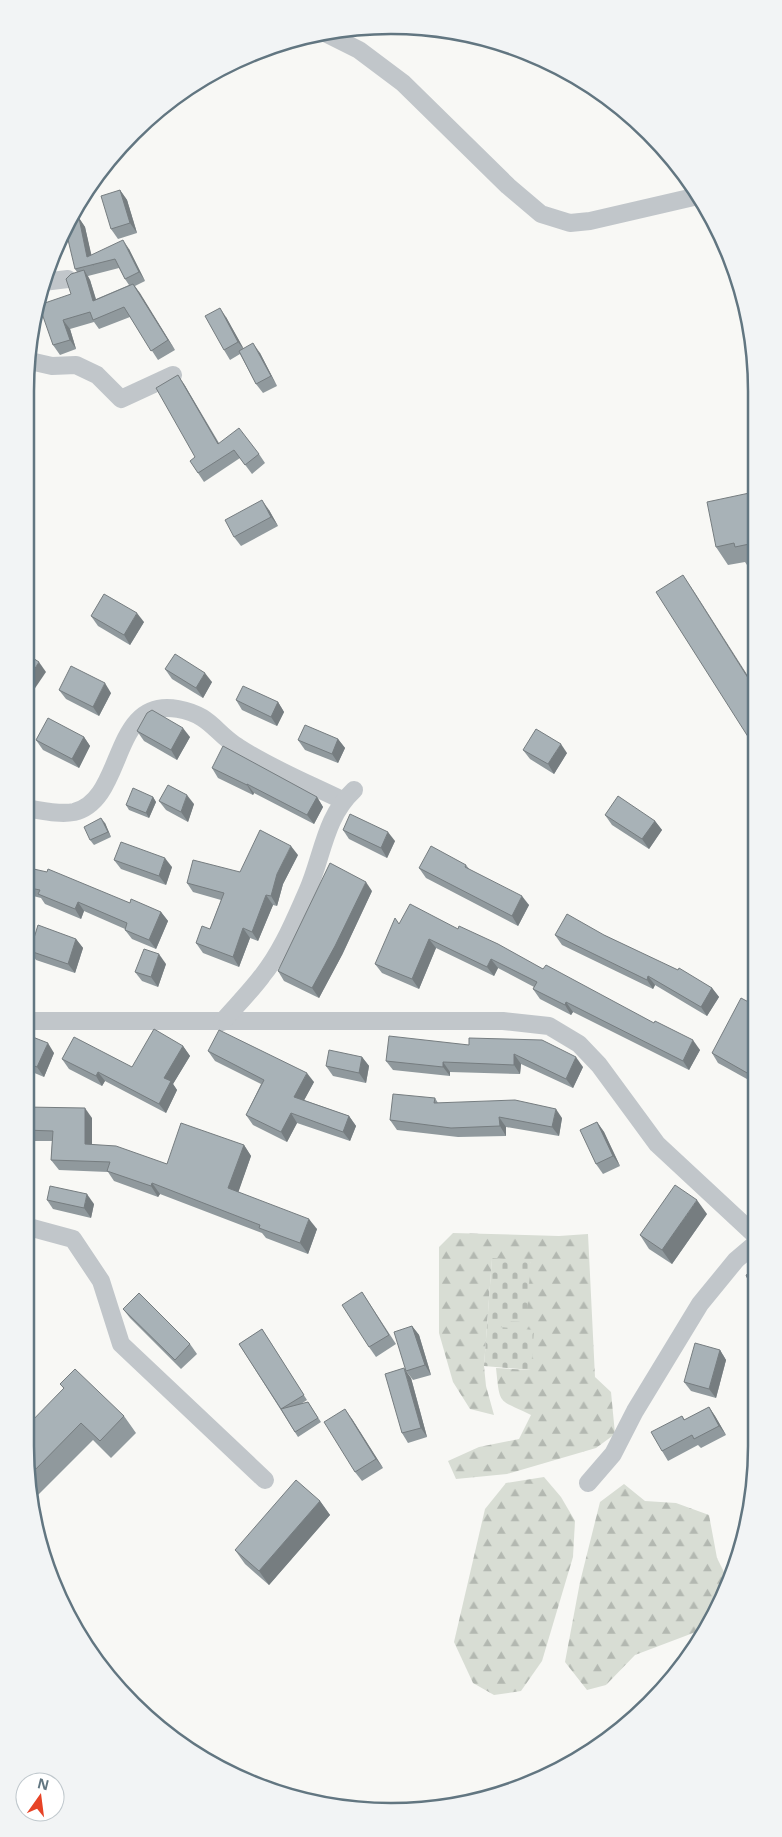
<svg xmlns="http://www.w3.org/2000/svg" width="782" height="1837" viewBox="0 0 782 1837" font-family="'Noto Sans',sans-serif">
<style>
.forest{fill:url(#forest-firs)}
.cemetery{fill:url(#cemetery-stones)}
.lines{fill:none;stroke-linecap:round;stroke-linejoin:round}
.street{stroke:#c1c6ca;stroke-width:18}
.wall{fill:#90999d;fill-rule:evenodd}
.shaded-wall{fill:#767d80}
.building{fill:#a8b2b7;stroke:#767d80}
.rim{fill:none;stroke:#627681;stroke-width:2.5}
</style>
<defs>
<pattern id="forest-firs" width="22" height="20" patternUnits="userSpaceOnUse" patternTransform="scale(1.25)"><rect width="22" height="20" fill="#d8ddd4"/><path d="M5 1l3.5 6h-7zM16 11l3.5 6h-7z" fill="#b3b8b1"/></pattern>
<pattern id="cemetery-stones" width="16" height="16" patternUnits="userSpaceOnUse" patternTransform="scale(1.25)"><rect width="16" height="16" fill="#d8ddd4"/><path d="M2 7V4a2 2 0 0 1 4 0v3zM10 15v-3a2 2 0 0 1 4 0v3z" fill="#b3b8b1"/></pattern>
</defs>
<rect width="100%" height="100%" fill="#f8f8f5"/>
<g class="forest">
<path d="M 453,1233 L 559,1236 L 588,1234 L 595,1377 L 611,1392 L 615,1434 L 596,1448 L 507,1474 L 456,1479 L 448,1461 L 479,1447 L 519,1439 L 531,1415 C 498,1399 500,1406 496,1368 L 531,1370 L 498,1328 L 499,1320 L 531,1262 L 492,1259 L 484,1366 L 486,1386 L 494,1415 L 470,1409 L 453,1382 L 439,1333 L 439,1247 Z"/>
<path d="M 544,1477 L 561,1497 L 575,1521 L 573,1557 L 542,1661 L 521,1691 L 494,1695 L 473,1683 L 454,1642 L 485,1509 L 506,1483 Z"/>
<path d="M 624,1484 L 645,1501 L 676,1503 L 709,1515 L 717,1558 L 729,1582 L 709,1627 L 635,1655 L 606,1685 L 587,1690 L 565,1662 L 580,1582 L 600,1502 Z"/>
</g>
<path class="cemetery" d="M 492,1258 L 531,1261 L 526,1322 L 499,1320 L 499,1327 L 534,1330 L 531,1370 L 484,1366 Z"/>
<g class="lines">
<g class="street">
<path d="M 325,33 L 359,50 L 403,83 L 508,186 L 541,214 L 570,223 L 590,221 L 698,196"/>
<path d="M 43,282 L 68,279"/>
<path d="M 30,361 L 52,366 L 76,365 L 97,375 L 121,399 L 173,375"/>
<path d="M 25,808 C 40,810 59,815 74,812 C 126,800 110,696 178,709 C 211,715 214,732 238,747 C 270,768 307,783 342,800"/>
<path d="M 25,1021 L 503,1021 L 549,1026 L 579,1044 L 599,1065 L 657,1144 L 756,1236"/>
<path d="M 222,1022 C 235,1007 250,992 262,976 C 282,951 294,921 307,892 C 323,856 324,818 354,790"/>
<path d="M 25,1226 L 73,1239 L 101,1281 L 121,1344 L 265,1480"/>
<path d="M 588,1483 L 613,1454 L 635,1411 L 700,1304 L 736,1260 L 756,1243"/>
</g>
</g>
<g class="wall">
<path d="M 109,159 L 112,165 L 101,170 Z"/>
<path d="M 120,190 L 127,200 L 137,233 L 118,239 L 111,229 Z"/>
<path d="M 79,218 L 85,227 L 91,255 L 129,249 L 145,281 L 135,286 L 175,350 L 158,360 L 130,317 L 99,329 L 94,322 L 70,329 L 76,349 L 60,355 L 53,345 L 71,294 L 77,272 L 75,269 ZM 119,268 L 125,279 L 129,285 L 96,299 L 90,280 L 88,276 Z"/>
<path d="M 226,317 L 243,348 L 260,353 L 277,386 L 263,393 L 256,384 L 240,354 L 230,360 L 224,350 Z"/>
<path d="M 184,384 L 219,443 L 259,454 L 265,463 L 252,474 L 240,458 L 204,482 L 198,473 Z"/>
<path d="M 754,492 L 754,564 L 747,565 L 745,562 L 728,565 L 716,547 Z"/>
<path d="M 269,510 L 278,526 L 241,546 L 234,537 Z"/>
<path d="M 91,616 L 144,622 L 130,645 L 98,626 Z"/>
<path d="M 165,669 L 212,682 L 203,698 L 172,679 Z"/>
<path d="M 59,690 L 111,693 L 99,716 L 66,699 Z"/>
<path d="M 236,700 L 278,702 L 284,712 L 277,726 L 242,710 Z"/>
<path d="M 137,731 L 190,737 L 177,760 L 144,741 Z"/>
<path d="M 84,737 L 90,746 L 79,768 L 43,750 L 36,740 Z"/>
<path d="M 338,739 L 345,748 L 338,763 L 305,750 L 298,740 Z"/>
<path d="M 523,750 L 567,753 L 554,774 L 530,759 Z"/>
<path d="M 212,768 L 317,797 L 323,807 L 314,824 L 254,793 L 253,795 L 218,778 Z"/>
<path d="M 153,797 L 156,802 L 149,818 L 129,810 L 126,805 Z"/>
<path d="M 159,801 L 194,804 L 188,822 L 166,810 Z"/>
<path d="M 605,815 L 655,821 L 662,830 L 649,849 L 612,825 Z"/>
<path d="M 105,823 L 111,837 L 94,845 L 90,840 Z"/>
<path d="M 343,830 L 395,841 L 387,858 L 349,839 Z"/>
<path d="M 25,837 L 31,845 L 26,867 L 130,903 L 161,912 L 168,921 L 156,949 L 132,939 L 125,930 L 125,929 L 84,911 L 81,919 L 45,904 L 41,898 L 25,894 Z"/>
<path d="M 298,855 L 283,884 L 277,906 L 273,905 L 258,941 L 250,938 L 239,967 L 203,953 L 196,943 L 210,929 L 221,900 L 193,892 L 187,883 L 240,872 Z"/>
<path d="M 114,860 L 172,867 L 166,885 L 121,869 Z"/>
<path d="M 466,865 L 470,870 L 529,905 L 518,926 L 426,878 L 419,868 Z"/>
<path d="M 372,891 L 342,955 L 319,998 L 284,981 L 278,971 Z"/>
<path d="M 399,924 L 458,929 L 543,969 L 700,1050 L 689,1070 L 573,1012 L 571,1015 L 540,999 L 533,989 L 534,987 L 498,968 L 494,976 L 436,948 L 419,989 L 382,973 L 375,964 Z"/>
<path d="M 555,935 L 604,935 L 712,988 L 719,997 L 707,1016 L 655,985 L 653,989 L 562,945 Z"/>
<path d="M 76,939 L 83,948 L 75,973 L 36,960 L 30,951 Z"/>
<path d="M 166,964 L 158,987 L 142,981 L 135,972 Z"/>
<path d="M 756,1006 L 756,1084 L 718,1063 L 712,1053 Z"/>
<path d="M 25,1034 L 54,1053 L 44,1077 L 25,1069 Z"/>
<path d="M 469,1045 L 583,1067 L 573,1088 L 521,1064 L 520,1074 L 450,1072 L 450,1076 L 393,1070 L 386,1061 Z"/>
<path d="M 183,1046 L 190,1056 L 173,1084 L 177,1090 L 166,1113 L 105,1081 L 102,1086 L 69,1069 L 62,1059 L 132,1067 Z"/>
<path d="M 208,1051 L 314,1082 L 304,1100 L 349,1116 L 356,1126 L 350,1141 L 297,1123 L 287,1142 L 253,1125 L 246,1115 L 261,1084 L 215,1061 Z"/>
<path d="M 362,1057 L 369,1066 L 366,1083 L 333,1076 L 326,1066 Z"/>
<path d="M 435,1098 L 438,1103 L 562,1118 L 559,1136 L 506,1127 L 506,1136 L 458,1137 L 397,1130 L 390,1120 Z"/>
<path d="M 25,1107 L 92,1118 L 92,1144 L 167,1164 L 244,1145 L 251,1156 L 238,1192 L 317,1229 L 308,1254 L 266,1238 L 262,1233 L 160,1194 L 158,1197 L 114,1181 L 108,1172 L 59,1170 L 51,1160 L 52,1141 L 25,1141 Z"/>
<path d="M 597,1122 L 604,1132 L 620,1166 L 603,1174 L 596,1164 Z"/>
<path d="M 47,1200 L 94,1204 L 91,1218 L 53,1209 Z"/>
<path d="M 707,1214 L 672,1264 L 649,1249 L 640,1235 Z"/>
<path d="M 362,1292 L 396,1344 L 376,1357 L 369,1347 Z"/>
<path d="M 123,1309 L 190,1344 L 197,1354 L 181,1369 L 130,1318 Z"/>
<path d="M 412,1326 L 419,1335 L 431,1375 L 413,1380 L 406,1371 Z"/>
<path d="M 262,1329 L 307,1400 L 301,1404 L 308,1402 L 321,1422 L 298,1437 L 239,1344 Z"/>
<path d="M 720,1350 L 726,1360 L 716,1398 L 691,1391 L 684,1382 Z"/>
<path d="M 411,1378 L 427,1437 L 408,1443 L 402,1433 Z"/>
<path d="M 60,1384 L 124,1416 L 136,1433 L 111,1458 L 93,1440 L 34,1499 L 25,1446 L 64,1389 Z"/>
<path d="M 709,1407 L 715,1416 L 726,1435 L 701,1448 L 698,1445 L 668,1461 L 662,1451 L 682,1416 L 685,1420 Z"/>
<path d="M 352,1419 L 383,1468 L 362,1481 L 355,1472 Z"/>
<path d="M 320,1501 L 330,1515 L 269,1585 L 245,1564 L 235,1550 Z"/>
</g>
<g class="shaded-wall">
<path d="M 120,190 L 127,200 L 137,233 L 130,223 Z"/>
<path d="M 79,218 L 85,227 L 94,266 L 87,257 Z"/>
<path d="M 123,240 L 129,249 L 145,281 L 139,272 Z"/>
<path d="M 84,270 L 90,280 L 99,310 L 93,301 Z"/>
<path d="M 133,284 L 140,293 L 175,350 L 168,340 Z"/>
<path d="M 220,308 L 226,317 L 245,351 L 238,342 Z"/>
<path d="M 63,320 L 70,329 L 76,349 L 70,340 Z"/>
<path d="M 253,343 L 260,353 L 277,386 L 271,376 Z"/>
<path d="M 178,375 L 184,384 L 224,453 L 218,444 Z"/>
<path d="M 262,500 L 269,510 L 278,526 L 271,517 Z"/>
<path d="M 683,575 L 695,593 L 755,687 L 755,689 Z"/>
<path d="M 137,613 L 144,622 L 130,645 L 124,635 Z"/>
<path d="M 39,662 L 46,672 L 25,703 L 25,684 Z"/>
<path d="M 205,673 L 212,682 L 203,698 L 196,688 Z"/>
<path d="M 105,683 L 111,693 L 99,716 L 93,707 Z"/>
<path d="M 278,702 L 284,712 L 277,726 L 271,717 Z"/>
<path d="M 183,728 L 190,737 L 177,760 L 171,750 Z"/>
<path d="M 84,737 L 90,746 L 79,768 L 72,759 Z"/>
<path d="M 338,739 L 345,748 L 338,763 L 332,754 Z"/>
<path d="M 561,744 L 567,753 L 554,774 L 548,764 Z"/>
<path d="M 247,784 L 254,793 L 253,795 L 247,785 Z"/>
<path d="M 187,795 L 194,804 L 188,822 L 181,812 Z"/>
<path d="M 153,797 L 156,802 L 149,818 L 146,813 Z"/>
<path d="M 317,797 L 323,807 L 314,824 L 307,815 Z"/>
<path d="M 101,818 L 105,823 L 111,837 L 108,832 Z"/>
<path d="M 655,821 L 662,830 L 649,849 L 642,839 Z"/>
<path d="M 388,832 L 395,841 L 387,858 L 381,848 Z"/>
<path d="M 25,837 L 31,845 L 26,868 L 25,867 Z"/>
<path d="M 291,846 L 298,855 L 283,884 L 277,906 L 271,896 L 277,874 Z"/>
<path d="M 165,858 L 172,867 L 166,885 L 159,876 Z"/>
<path d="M 366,882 L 372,891 L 342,955 L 319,998 L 312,988 Z"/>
<path d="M 266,895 L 273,905 L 258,941 L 252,932 Z"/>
<path d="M 522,896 L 529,905 L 518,926 L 512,916 Z"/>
<path d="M 78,902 L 84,911 L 81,919 L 75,909 Z"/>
<path d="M 161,912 L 168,921 L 156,949 L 149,940 Z"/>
<path d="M 243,928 L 250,938 L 239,967 L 233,957 Z"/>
<path d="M 76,939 L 83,948 L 75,973 L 68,964 Z"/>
<path d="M 429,939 L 436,948 L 419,989 L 412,979 Z"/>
<path d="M 159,954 L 166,964 L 158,987 L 151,977 Z"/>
<path d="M 491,959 L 498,968 L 494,976 L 487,967 Z"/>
<path d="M 648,976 L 655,985 L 653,989 L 647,980 Z"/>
<path d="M 712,988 L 719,997 L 707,1016 L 701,1007 Z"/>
<path d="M 566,1002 L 573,1012 L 571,1015 L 565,1005 Z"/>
<path d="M 693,1040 L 700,1050 L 689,1070 L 683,1061 Z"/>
<path d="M 48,1043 L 54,1053 L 44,1077 L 37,1067 Z"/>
<path d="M 183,1046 L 190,1056 L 173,1084 L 177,1090 L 166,1113 L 159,1104 L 164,1078 Z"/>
<path d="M 514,1054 L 521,1064 L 520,1074 L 514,1065 Z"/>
<path d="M 362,1057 L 369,1066 L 366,1083 L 359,1073 Z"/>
<path d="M 576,1057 L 583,1067 L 573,1088 L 566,1079 Z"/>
<path d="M 443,1062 L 450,1072 L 450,1076 L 443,1067 Z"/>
<path d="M 98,1072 L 105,1081 L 102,1086 L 96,1076 Z"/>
<path d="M 307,1073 L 314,1082 L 301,1106 L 294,1097 Z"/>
<path d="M 85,1108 L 92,1118 L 92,1155 L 85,1144 Z"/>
<path d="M 556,1109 L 562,1118 L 559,1136 L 552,1127 Z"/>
<path d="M 291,1113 L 297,1123 L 287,1142 L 281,1132 Z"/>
<path d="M 349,1116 L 356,1126 L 350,1141 L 343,1132 Z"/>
<path d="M 499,1117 L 506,1127 L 506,1136 L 500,1126 Z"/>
<path d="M 597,1122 L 604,1132 L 620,1166 L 613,1156 Z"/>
<path d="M 244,1145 L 251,1156 L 236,1199 L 228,1188 Z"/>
<path d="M 152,1183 L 160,1194 L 158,1197 L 151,1186 Z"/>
<path d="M 87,1194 L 94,1204 L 91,1218 L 84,1208 Z"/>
<path d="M 697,1200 L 707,1214 L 672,1264 L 662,1250 Z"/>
<path d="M 309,1219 L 317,1229 L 308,1254 L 300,1243 Z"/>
<path d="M 412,1326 L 419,1335 L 431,1375 L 425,1365 Z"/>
<path d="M 720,1350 L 726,1360 L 716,1398 L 709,1389 Z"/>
<path d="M 404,1368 L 411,1378 L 427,1437 L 421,1428 Z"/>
<path d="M 709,1407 L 715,1416 L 726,1435 L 719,1426 Z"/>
<path d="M 345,1409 L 352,1419 L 383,1468 L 376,1459 Z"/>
<path d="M 320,1501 L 330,1515 L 269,1585 L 259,1571 Z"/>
</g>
<g class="building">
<path d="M 120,190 L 130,223 L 111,229 L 101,196 Z"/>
<path d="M 79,218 L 87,257 L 123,240 L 139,272 L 125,279 L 115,259 L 75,269 L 65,227 L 68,220 Z"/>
<path d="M 84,270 L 93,301 L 133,284 L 168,340 L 151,351 L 124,307 L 93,320 L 90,312 L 63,320 L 70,340 L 53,345 L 39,305 L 71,294 L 66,279 L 71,274 Z"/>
<path d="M 220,308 L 238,342 L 224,350 L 205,316 Z"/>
<path d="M 253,343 L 271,376 L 256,384 L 239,351 Z"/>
<path d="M 178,375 L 218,444 L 239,428 L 259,454 L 245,465 L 234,450 L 198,473 L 190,461 L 195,457 L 156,388 Z"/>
<path d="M 754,492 L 754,543 L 735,547 L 734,543 L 716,547 L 707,502 Z"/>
<path d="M 262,500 L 271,517 L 234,537 L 225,520 Z"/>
<path d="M 683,575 L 755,689 L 755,741 L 752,743 L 656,592 Z"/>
<path d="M 104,594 L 137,613 L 124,635 L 91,616 Z"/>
<path d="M 25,653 L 39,662 L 25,684 Z"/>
<path d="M 175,654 L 205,673 L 196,688 L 165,669 Z"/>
<path d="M 71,666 L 105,683 L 93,707 L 59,690 Z"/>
<path d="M 243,686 L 278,702 L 271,717 L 236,700 Z"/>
<path d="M 152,710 L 183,728 L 171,750 L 137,731 L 147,713 Z"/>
<path d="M 48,718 L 84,737 L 72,759 L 36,740 Z"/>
<path d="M 305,725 L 338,739 L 332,754 L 298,740 Z"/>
<path d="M 536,729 L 561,744 L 548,764 L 523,750 Z"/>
<path d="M 223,746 L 317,797 L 307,815 L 247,784 L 247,785 L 212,768 Z"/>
<path d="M 168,785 L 187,795 L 181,812 L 159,801 Z"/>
<path d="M 133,788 L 153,797 L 146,813 L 126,805 Z"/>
<path d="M 618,796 L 655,821 L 642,839 L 605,815 Z"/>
<path d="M 350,814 L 388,832 L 381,848 L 343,830 Z"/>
<path d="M 101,818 L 108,832 L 90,840 L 84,827 Z"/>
<path d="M 260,830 L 291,846 L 277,874 L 271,896 L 266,895 L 252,932 L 243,928 L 233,957 L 196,943 L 202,926 L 210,929 L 224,893 L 187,883 L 193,860 L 240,872 Z"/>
<path d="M 121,842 L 165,858 L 159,876 L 114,860 Z"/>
<path d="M 431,846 L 466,865 L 465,867 L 522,896 L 512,916 L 419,868 Z"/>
<path d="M 330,863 L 366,882 L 335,946 L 312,988 L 278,971 Z"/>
<path d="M 25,867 L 47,872 L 48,869 L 130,903 L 131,899 L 161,912 L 149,940 L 125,930 L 127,923 L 78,902 L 75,909 L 38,894 L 40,890 L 25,887 Z"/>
<path d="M 410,904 L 458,929 L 459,926 L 498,944 L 543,969 L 546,965 L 654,1023 L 655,1021 L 693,1040 L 683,1061 L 566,1002 L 565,1005 L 533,989 L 537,982 L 491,959 L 487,967 L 429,939 L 412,979 L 375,964 L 395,918 L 399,924 Z"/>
<path d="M 567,914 L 604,935 L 678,970 L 679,968 L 712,988 L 701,1007 L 648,976 L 647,980 L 555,935 Z"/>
<path d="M 38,925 L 76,939 L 68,964 L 30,951 Z"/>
<path d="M 144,949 L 159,954 L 151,977 L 135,972 Z"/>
<path d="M 741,998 L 756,1006 L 756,1078 L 712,1053 Z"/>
<path d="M 154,1029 L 183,1046 L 164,1078 L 171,1081 L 159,1104 L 98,1072 L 96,1076 L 62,1059 L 74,1037 L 132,1067 Z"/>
<path d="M 219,1030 L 307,1073 L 294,1097 L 349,1116 L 343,1132 L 291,1113 L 281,1132 L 246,1115 L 264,1080 L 208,1051 Z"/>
<path d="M 25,1034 L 48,1043 L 37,1067 L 25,1062 Z"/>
<path d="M 389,1036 L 469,1045 L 469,1038 L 542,1040 L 576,1057 L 566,1079 L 514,1054 L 514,1065 L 443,1062 L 443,1067 L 386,1061 Z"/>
<path d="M 329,1050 L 362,1057 L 359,1073 L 326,1066 Z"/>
<path d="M 393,1094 L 435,1098 L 434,1103 L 515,1100 L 556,1109 L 552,1127 L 499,1117 L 500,1126 L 451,1128 L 390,1120 Z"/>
<path d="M 25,1107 L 85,1108 L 85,1144 L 116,1146 L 167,1164 L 181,1123 L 244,1145 L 228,1188 L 309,1219 L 300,1243 L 259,1228 L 260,1225 L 152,1183 L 151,1186 L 107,1171 L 110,1162 L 51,1160 L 53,1131 L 25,1130 Z"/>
<path d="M 597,1122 L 613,1156 L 596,1164 L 580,1130 Z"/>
<path d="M 675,1185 L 697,1200 L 662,1250 L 640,1235 Z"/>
<path d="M 50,1186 L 87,1194 L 84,1208 L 47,1200 Z"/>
<path d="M 756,1270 L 757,1296 L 755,1296 L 746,1275 Z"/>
<path d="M 362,1292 L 389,1335 L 369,1347 L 342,1305 Z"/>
<path d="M 139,1293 L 190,1344 L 175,1360 L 123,1309 Z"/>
<path d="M 412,1326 L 425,1365 L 406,1371 L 394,1332 Z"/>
<path d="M 262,1329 L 304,1395 L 281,1409 L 239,1344 Z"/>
<path d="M 695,1343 L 720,1350 L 709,1389 L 684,1382 Z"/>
<path d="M 404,1368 L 421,1428 L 402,1433 L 385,1374 Z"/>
<path d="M 75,1369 L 124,1416 L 100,1441 L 81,1423 L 30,1475 L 25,1446 L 25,1428 L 64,1388 L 60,1384 Z"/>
<path d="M 308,1402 L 318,1418 L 295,1432 L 281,1409 Z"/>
<path d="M 709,1407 L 719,1426 L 694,1439 L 692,1435 L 662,1451 L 651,1432 L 682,1416 L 684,1420 Z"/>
<path d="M 345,1409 L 376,1459 L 355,1472 L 324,1422 Z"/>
<path d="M 296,1480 L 320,1501 L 259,1571 L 235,1550 Z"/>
</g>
<path d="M0 0H782V1837H0ZM391 34H391A357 357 0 0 1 748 391V1446A357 357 0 0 1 391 1803H391A357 357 0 0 1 34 1446V391A357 357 0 0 1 391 34Z" fill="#f2f4f5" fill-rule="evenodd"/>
<path class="rim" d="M391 34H391A357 357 0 0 1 748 391V1446A357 357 0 0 1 391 1803H391A357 357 0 0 1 34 1446V391A357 357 0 0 1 391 34Z"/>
<g transform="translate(40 1797) rotate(14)"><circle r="24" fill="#ffffff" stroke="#c0c8cd"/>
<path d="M0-4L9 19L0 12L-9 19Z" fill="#e74326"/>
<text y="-8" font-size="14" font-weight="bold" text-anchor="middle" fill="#627681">N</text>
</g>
</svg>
